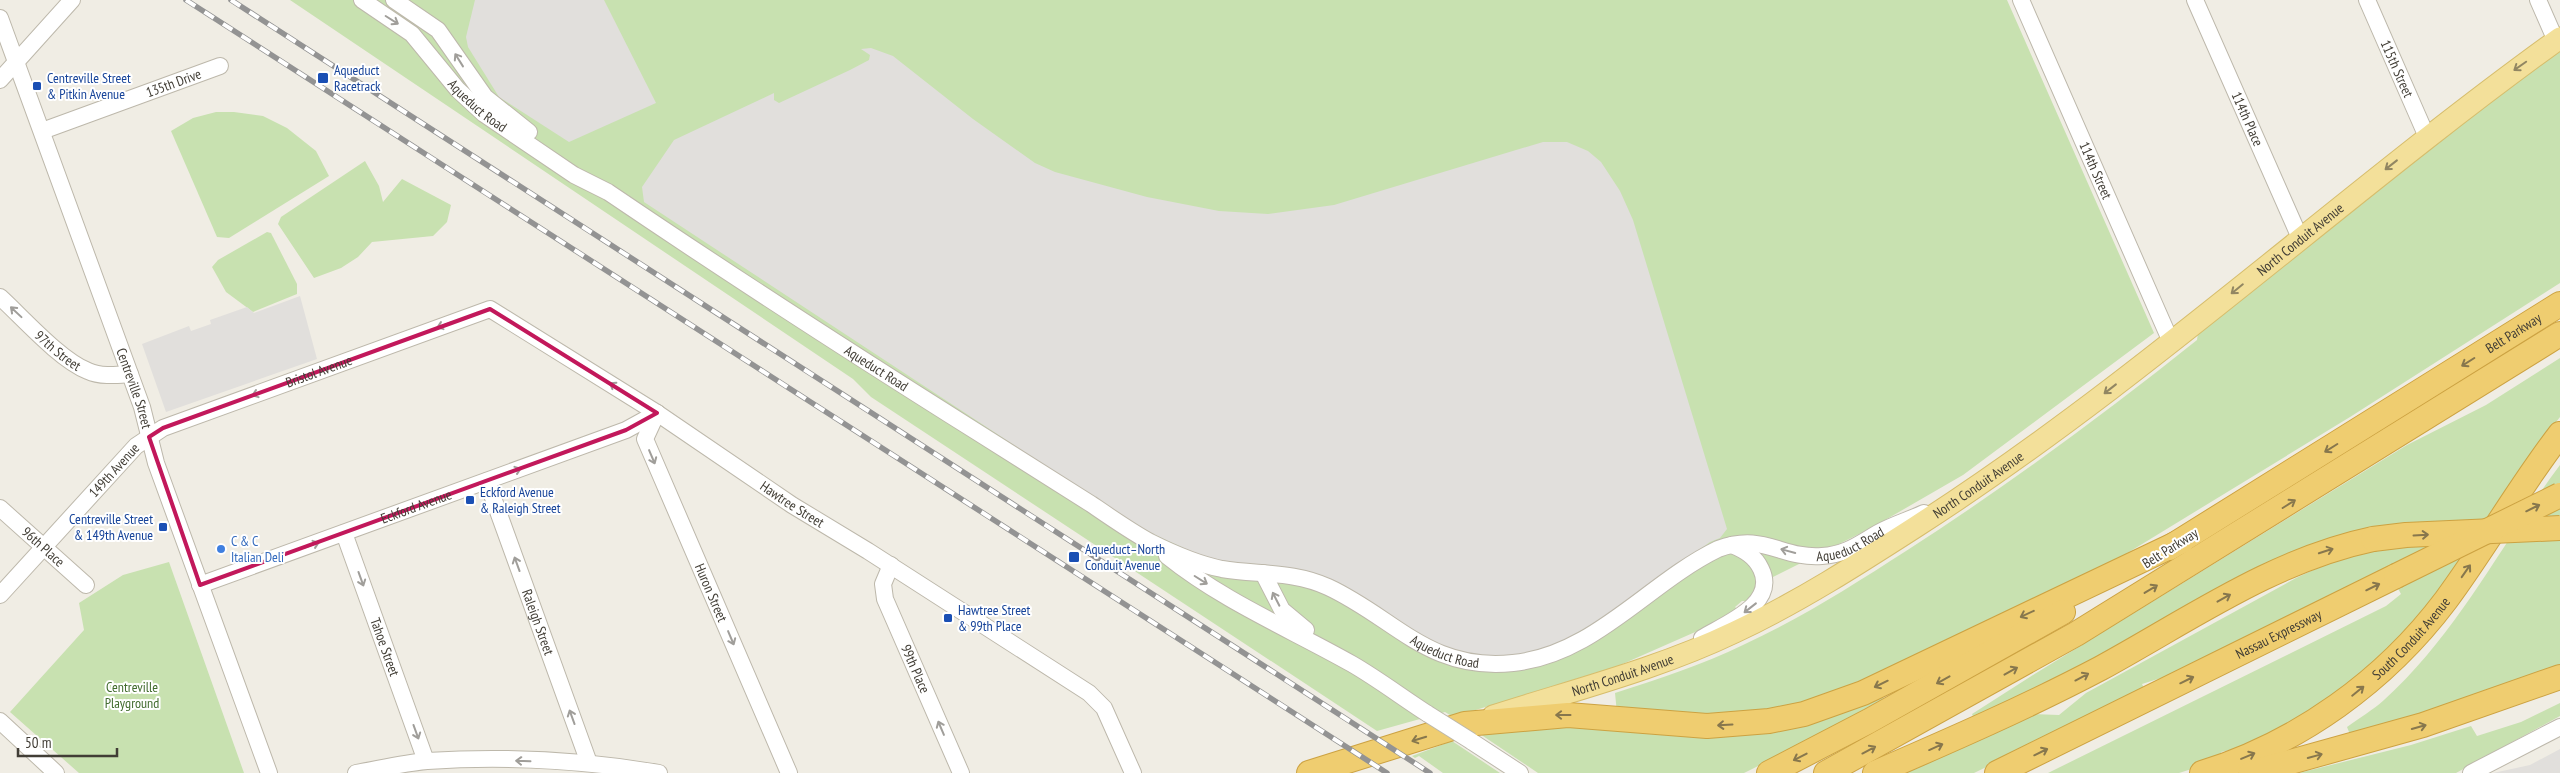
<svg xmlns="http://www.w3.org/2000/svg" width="2560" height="773" viewBox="0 0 2560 773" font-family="'PT Sans Narrow',sans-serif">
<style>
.green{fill:#c8e1b0}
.parking{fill:#e1dfdc}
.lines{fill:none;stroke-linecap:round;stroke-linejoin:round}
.minor-casing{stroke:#bdb8ab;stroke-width:18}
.major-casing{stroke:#d6bd6c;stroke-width:23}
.highway-casing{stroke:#cca242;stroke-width:26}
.minor{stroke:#fff;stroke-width:16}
.major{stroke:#f3e09a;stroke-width:21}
.highway{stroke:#efcd70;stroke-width:24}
.rail-casing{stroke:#939393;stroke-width:5.5}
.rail{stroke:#fff;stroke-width:4;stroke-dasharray:11;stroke-linecap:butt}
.minor-bridge-casing{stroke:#bdb8ab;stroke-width:18;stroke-linecap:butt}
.highway-bridge-casing{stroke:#cca242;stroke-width:26;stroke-linecap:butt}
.minor-bridge{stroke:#fff;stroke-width:16}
.highway-bridge{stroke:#efcd70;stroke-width:24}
.oneway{stroke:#a09e9a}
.oneway2{stroke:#918662}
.oneway3{stroke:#87774d}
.marked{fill:none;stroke:#c2185b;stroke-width:4;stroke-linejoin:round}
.transit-dot{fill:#1a4fb4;stroke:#fff;stroke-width:2}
.shop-dot{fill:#3f7fe0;stroke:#fff;stroke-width:2}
.labels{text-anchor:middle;stroke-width:4;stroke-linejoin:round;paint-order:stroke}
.street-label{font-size:14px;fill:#413d35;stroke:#fff}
.transit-label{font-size:14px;fill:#164399;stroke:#fff;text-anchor:start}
.shop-label{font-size:14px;fill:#366cbe;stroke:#fff;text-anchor:start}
.park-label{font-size:14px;fill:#426c2f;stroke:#fff}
</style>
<rect width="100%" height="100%" fill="#f0ede4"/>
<g class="green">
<path d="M 290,0 L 2007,0 L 2154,333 L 1963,475 L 1873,527 L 1757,585 L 1748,601 L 1742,601 L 1735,607 L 1739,611 L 1727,618 L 1618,666 L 1453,717 L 1445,712 L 1377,731 L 871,397 L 853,379 Z"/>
<path d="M 2560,48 L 2560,283 L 2350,417 L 2098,571 L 1857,691 L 1720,719 L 1617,713 L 1615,693 C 1658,679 1702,665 1743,645 C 1800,619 1853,585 1906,551 C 2007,486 2103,415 2197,340 L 2198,333 L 2436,141 Z"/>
<path d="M 216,112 L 234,112 L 263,116 L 287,128 L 316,151 L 329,176 L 229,238 L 217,237 L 171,131 L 193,118 Z"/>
<path d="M 365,161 L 379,186 L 383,202 L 402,179 L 451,205 L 447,222 L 433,236 L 372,242 L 358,257 L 341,268 L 314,278 L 278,224 L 281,217 Z"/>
<path d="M 267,232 L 271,233 L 297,284 L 297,294 L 253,312 L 226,292 L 212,267 L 218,260 Z"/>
<path d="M 2560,358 L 2560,417 L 2527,459 L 2457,572 L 2374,667 L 2325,705 L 2256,744 L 2221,752 L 2223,759 L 2179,773 L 2048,773 L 2386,606 L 2401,594 L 2388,570 L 2177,673 L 2142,684 L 2145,690 L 1974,773 L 1903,773 L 2032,714 L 2059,715 L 2086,693 L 2296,578 L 2339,558 L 2370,552 L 2367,528 L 2308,547 L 2047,688 L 2043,683 L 1975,721 L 1972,714 L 2033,675 L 2407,445 L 2486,405 Z"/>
<path d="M 2560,465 L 2560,669 L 2351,737 L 2347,727 C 2359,718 2373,710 2384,700 C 2458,633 2501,544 2560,465 Z"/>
<path d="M 169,562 L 244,773 L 79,773 L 10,712 L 84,630 L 79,603 L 123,575 Z"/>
<path d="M 1873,695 L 1884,698 L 1809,741 L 1744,773 L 1538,773 L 1480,734 L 1534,723 L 1657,728 Z"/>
<path d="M 2560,703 L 2560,716 L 2456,773 L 2299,773 L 2411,745 L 2471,726 L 2477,736 L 2521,722 Z"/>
<path d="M 1452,741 L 1500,773 L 1443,773 L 1419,756 L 1415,758 L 1412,756 Z"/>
</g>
<g class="parking">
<path d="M 475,0 L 604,0 L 656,103 L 569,142 L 499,97 L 468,47 L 466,37 Z"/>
<path d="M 871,48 L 893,56 L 973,119 L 1035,163 L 1055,172 L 1147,197 L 1219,211 L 1268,214 L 1334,205 L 1543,142 L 1567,142 L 1588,151 L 1601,162 L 1620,191 L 1633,220 L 1727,529 L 1720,538 L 1710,542 L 1611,614 L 1555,645 L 1513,657 L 1463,654 L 1432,643 L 1311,573 L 1291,568 L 1229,563 L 1199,555 L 1153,534 L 1125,518 L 644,202 L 642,187 L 674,140 L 774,93 L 774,100 L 779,103 L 850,70 L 869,60 L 870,55 L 861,49 Z"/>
<path d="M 300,296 L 317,359 L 166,412 L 142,344 L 189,326 L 191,331 L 211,324 L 210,320 L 247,307 L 254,313 Z"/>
<path d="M 2560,749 L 2560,773 L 2493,773 L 2530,765 Z"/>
</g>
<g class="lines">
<defs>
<g id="minor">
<path id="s1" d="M 362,0 L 412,34 L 458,90 L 484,114 L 574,175 L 608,192 C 729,274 853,354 977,432 C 1015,456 1053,480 1091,504 C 1110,517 1130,531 1150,542 C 1172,553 1197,564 1222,569 C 1258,575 1294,571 1328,587 C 1395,618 1429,672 1513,663 C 1594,655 1648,583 1718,549 C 1764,532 1781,559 1822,556 C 1845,555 1859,544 1878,533 C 1892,525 1909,520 1924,513"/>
<path d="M 394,0 L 438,30 L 485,97 L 529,132"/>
<path id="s2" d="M 2021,0 L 2171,342"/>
<path id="s3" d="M 2195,0 L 2300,238"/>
<path id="s4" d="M 2367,0 L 2427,137"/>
<path d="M 2538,0 L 2556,41"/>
<path id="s5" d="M 0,18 L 142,407 L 156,463 L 269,773"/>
<path d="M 0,80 L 72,0"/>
<path id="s6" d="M 42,131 L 220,66"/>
<path id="s7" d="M 0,297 C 23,318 60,360 88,371 C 101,377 117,375 130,374"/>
<path id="s8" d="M 657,413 L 645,439 L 789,773"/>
<path id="s9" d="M 487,481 L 589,763"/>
<path id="s10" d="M 0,508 L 86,585"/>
<path id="s11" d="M 344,533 L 426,761"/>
<path d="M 1167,556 C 1223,601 1290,629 1352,664 C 1378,679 1403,698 1428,714"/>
<path id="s12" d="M 891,565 L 883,584 L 885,599 L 961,773"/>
<path d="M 1263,573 L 1282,610 L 1306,630"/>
<path id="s13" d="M 200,585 L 626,430 L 657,413"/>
<path id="s14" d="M 0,595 L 136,446 L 163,428 L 490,309 L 657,413 L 792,505 L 868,551 L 1089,693 L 1104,708 L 1133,773"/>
<path d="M 1702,638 C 1725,624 1778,604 1761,569 C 1755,556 1744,550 1732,545"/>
<path d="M 0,721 L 56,773"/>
<path d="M 1471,741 L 1520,773"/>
<path d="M 356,773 C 379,769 404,763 427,761 C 504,756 583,760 659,773"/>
<path d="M 2471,773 L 2560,727"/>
</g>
<g id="major">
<path id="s15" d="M 1493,716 C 1574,690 1658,669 1735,632 C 1799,602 1858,564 1917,526 C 2144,380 2342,195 2560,38"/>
</g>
<g id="highway">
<path id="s16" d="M 2169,548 L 2560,304"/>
<path d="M 1309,773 L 1465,724 L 1568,715 L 1707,726 L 1769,721 L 1804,714 L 1863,693 L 2182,541"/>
<path d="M 1769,773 L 1869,721 L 2063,612"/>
<path d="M 1826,773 L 2076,634 L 2560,334"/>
<path d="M 1875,773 C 1951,740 2027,707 2101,668 C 2189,620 2273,560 2373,539"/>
<path id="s17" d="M 1997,773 L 2396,576"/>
<path id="s18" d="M 2202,773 C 2299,743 2385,681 2446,600 C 2486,546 2519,487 2560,434"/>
<path d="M 2251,773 L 2423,725 L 2560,677"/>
</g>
</defs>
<use href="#minor" class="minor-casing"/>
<use href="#major" class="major-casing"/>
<use href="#highway" class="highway-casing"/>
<use href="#minor" class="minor"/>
<use href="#major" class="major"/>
<use href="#highway" class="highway"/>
<defs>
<g id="rail">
<path d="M 186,0 L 1387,773"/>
<path d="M 231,0 L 1430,773"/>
</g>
</defs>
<use href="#rail" class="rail-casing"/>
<use href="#rail" class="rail"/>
<defs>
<path id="minor-bridge" d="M 1428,714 L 1471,741"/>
<g id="highway-bridge">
<path d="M 2373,539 L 2406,535 L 2560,528"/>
<path d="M 2396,576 L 2560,495"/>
</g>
</defs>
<use href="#minor-bridge" class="minor-bridge-casing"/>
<use href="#highway-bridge" class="highway-bridge-casing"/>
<use href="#minor-bridge" class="minor-bridge"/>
<use href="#highway-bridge" class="highway-bridge"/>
</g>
<defs><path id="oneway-shaft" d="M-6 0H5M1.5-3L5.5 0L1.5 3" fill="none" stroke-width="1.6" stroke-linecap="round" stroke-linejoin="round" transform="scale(1.25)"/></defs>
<g class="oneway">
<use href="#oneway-shaft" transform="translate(392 20) rotate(32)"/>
<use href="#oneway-shaft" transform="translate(459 60) rotate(-122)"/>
<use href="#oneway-shaft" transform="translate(16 312) rotate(-137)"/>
<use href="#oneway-shaft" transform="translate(444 325) rotate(160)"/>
<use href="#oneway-shaft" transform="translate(616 387) rotate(-148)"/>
<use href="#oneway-shaft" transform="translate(259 393) rotate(160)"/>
<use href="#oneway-shaft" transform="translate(652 457) rotate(67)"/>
<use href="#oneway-shaft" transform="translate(514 471) rotate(-20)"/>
<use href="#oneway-shaft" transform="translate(312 545) rotate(-20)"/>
<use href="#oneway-shaft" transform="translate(1788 551) rotate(-165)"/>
<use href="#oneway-shaft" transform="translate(517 564) rotate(-110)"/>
<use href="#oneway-shaft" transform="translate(361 579) rotate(70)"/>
<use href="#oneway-shaft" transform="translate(1201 580) rotate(32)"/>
<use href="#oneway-shaft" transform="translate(1276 599) rotate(-117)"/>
<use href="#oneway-shaft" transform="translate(1750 608) rotate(142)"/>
<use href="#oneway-shaft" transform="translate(731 638) rotate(67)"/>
<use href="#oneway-shaft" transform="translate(572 717) rotate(-110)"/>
<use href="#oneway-shaft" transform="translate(941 728) rotate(-113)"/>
<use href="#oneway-shaft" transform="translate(416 732) rotate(70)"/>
<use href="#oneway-shaft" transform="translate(523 761) rotate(-178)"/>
</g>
<g class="oneway2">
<use href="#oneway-shaft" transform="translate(2520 66) rotate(145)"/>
<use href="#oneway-shaft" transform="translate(2391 165) rotate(142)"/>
<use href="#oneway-shaft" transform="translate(2237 289) rotate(141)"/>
<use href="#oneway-shaft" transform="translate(2110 389) rotate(142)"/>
</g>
<g class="oneway3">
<use href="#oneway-shaft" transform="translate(2468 362) rotate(148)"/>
<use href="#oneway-shaft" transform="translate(2331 448) rotate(148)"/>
<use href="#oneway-shaft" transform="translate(2289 504) rotate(-32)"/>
<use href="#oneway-shaft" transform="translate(2533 508) rotate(-26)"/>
<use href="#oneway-shaft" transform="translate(2421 535) rotate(-3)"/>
<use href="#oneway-shaft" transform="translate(2326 551) rotate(-18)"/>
<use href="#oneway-shaft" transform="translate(2466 571) rotate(-55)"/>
<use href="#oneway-shaft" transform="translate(2373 587) rotate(-26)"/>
<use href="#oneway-shaft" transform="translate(2151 589) rotate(-31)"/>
<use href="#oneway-shaft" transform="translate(2224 598) rotate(-29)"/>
<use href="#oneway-shaft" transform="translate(2027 614) rotate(155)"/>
<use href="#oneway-shaft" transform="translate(2011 671) rotate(-29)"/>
<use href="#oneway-shaft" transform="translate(2082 677) rotate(-28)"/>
<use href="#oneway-shaft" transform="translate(1943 680) rotate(151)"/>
<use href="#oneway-shaft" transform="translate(2187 680) rotate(-26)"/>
<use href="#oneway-shaft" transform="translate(1881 684) rotate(154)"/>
<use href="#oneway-shaft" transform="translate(2358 691) rotate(-39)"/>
<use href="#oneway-shaft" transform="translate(1563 715) rotate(180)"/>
<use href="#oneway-shaft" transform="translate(1725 725) rotate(177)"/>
<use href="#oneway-shaft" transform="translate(2419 727) rotate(-16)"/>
<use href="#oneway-shaft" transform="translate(1419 739) rotate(163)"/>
<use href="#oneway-shaft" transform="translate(1936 747) rotate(-24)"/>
<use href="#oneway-shaft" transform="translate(1869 750) rotate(-28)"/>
<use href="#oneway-shaft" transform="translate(2041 752) rotate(-26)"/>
<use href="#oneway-shaft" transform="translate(2248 756) rotate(-23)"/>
<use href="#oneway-shaft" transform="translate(2315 756) rotate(-15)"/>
<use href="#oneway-shaft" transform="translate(1800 757) rotate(153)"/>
</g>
<path class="marked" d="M 490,309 L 657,413 L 626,430 L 200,585 L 149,437 L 163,428 Z"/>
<g class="transit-dot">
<rect x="317" y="72" width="12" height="12" rx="2.5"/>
<rect x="32" y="81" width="10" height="10" rx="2.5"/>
<rect x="465" y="495" width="10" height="10" rx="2.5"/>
<rect x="158" y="522" width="10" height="10" rx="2.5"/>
<rect x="1068" y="551" width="12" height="12" rx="2.5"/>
<rect x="943" y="613" width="10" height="10" rx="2.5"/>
</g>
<circle class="shop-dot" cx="221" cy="549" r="5"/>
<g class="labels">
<g class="street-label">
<text dy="5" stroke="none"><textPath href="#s4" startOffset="75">115th Street</textPath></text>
<text dy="5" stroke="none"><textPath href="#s6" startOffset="140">135th Drive</textPath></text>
<text dy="5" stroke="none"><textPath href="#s1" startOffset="158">Aqueduct Road</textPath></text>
<text dy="5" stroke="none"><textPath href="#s3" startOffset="130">114th Place</textPath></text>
<text dy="5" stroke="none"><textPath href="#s2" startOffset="186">114th Street</textPath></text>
<text dy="5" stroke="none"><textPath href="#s15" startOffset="946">North Conduit Avenue</textPath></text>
<text dy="5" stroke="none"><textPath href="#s16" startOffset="406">Belt Parkway</textPath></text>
<text dy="5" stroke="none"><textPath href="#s7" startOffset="79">97th Street</textPath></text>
<text dy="5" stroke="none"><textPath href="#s1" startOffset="636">Aqueduct Road</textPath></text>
<text dy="5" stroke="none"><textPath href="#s14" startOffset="400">Bristol Avenue</textPath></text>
<text dy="5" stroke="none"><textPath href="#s5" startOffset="394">Centreville Street</textPath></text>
<text dy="5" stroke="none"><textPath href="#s14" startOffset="169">149th Avenue</textPath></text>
<text dy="5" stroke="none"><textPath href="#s15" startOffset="541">North Conduit Avenue</textPath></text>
<text dy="5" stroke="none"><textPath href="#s14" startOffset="942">Hawtree Street</textPath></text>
<text dy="5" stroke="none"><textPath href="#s13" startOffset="230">Eckford Avenue</textPath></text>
<text dy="5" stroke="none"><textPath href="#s1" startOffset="1724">Aqueduct Road</textPath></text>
<text dy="5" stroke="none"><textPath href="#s10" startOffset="58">96th Place</textPath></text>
<text transform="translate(2170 548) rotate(-32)" y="5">Belt Parkway</text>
<text dy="5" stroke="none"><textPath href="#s8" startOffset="196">Huron Street</textPath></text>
<text dy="5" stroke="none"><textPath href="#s9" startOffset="150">Raleigh Street</textPath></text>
<text dy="5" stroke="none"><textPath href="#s17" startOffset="314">Nassau Expressway</textPath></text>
<text dy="5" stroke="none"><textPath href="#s18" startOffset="252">South Conduit Avenue</textPath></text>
<text dy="5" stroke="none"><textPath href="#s11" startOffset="121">Tahoe Street</textPath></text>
<text dy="5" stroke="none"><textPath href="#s1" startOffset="1280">Aqueduct Road</textPath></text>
<text dy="5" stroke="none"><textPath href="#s12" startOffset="112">99th Place</textPath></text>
<text dy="5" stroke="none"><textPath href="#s15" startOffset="136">North Conduit Avenue</textPath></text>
</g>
<g class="transit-label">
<text x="334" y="75">Aqueduct<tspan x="334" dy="16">Racetrack</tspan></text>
<text x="47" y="83">Centreville Street<tspan x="47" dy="16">&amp; Pitkin Avenue</tspan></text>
<text x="480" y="497">Eckford Avenue<tspan x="480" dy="16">&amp; Raleigh Street</tspan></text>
<text x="153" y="524" text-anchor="end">Centreville Street<tspan x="153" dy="16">&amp; 149th Avenue</tspan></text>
<text x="1085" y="554">Aqueduct–North<tspan x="1085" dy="16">Conduit Avenue</tspan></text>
<text x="958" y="615">Hawtree Street<tspan x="958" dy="16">&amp; 99th Place</tspan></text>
</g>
<g class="shop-label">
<text x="231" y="546">C &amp; C<tspan x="231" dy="16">Italian Deli</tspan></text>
</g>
<g class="park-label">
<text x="132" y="692">Centreville<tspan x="132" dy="16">Playground</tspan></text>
</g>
</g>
<path d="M18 748v8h99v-8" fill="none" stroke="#413d35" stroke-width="2.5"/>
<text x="25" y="748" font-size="15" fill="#413d35" stroke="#ffffff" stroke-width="4" paint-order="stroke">50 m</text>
</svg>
